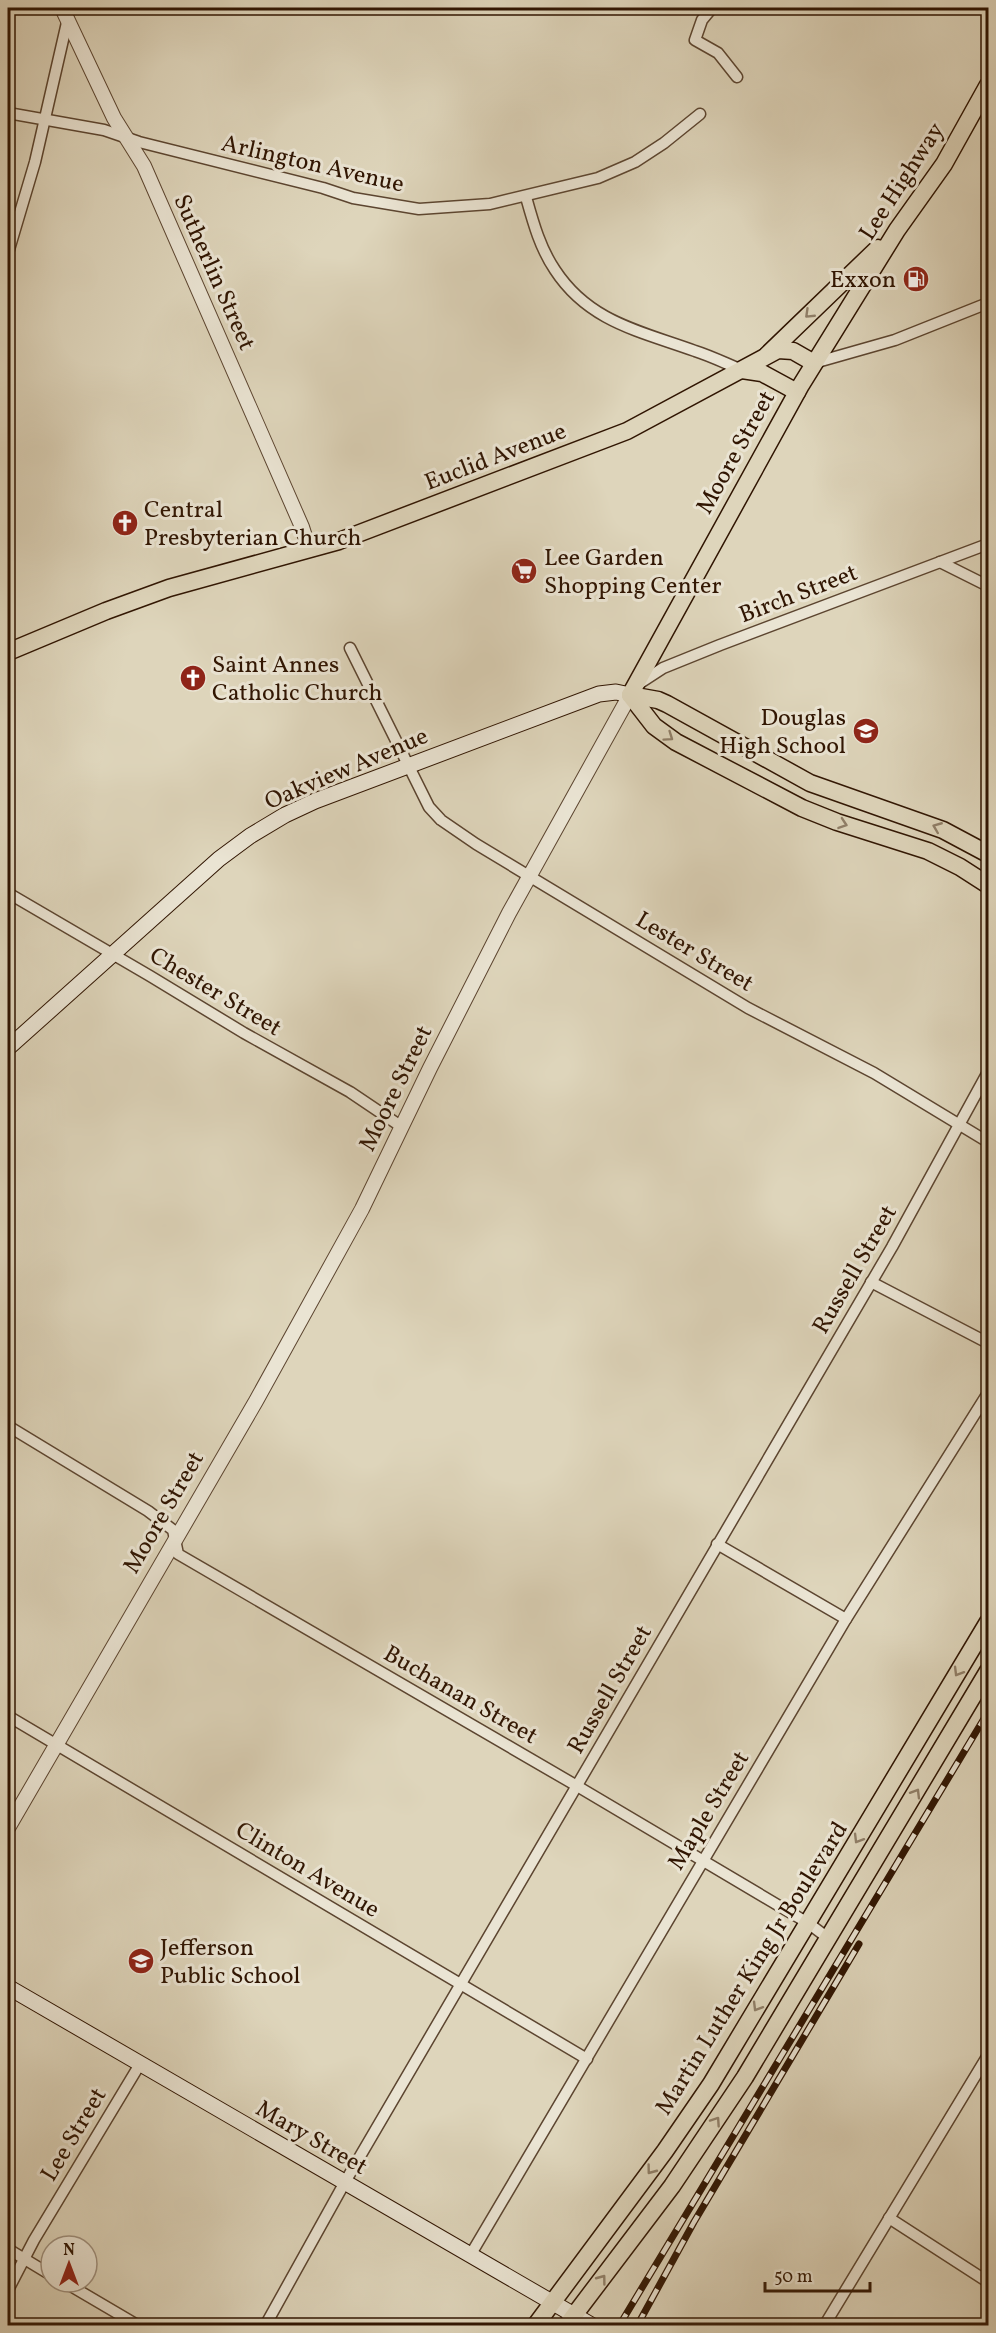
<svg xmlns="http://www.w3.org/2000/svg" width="996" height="2333" viewBox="0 0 996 2333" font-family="Vollkorn,serif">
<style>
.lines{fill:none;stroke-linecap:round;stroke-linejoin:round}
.minor-casing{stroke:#5c4530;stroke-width:13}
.tertiary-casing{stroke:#5c4530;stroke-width:16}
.secondary-casing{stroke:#301502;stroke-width:17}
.primary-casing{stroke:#301502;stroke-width:19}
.minor{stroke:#eae4d3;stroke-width:10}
.tertiary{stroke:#eae4d3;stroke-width:14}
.secondary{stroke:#eae4d3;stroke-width:15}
.primary{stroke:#ded5bb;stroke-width:16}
.rail-casing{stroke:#301502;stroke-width:7}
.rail{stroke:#eae4d3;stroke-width:4.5;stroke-dasharray:14;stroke-linecap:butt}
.oneway{stroke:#907f68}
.labels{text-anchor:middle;stroke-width:6;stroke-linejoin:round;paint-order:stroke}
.street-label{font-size:24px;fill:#301502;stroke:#eae4d3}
.poi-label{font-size:24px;fill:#301502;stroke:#eae4d3;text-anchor:start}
</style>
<rect width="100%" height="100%" fill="#ded5bb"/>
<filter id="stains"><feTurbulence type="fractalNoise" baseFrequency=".00333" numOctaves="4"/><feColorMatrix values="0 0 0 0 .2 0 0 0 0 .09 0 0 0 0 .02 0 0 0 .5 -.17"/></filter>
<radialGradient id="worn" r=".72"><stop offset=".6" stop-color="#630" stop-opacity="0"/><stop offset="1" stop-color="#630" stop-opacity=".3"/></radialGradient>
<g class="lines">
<defs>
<g id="minor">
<path d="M 712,8 L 702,20 L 695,40 L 718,53 L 737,77"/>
<path d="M 8,113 L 104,130 L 139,142 L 323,188 L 353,198 L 419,209 L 490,204 L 598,178 L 635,162 L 664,143 L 700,114"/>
<path d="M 526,197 C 533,222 540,248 555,270 C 589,322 640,331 695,351 C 711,356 727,364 742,370"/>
<path d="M 8,253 L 35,162 L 68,18"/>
<path d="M 814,363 L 895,340 L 988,303"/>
<path d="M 940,562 L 988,586"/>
<path d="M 350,648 L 429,807 L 441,820 L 476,844 L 748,1008 L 874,1073 L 988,1142"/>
<path d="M 640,683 L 663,668 L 720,645 L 988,544"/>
<path d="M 8,893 L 150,976 L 244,1033 L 350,1092 L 402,1127"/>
<path d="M 871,1282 L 988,1343"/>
<path d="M 8,1426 L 148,1511 L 173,1530 L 178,1554 L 577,1786 L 808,1923 L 828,1938"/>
<path d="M 717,1544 L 846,1619"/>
<path d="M 8,1716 L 587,2059"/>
<path d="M 889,2218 L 988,2282"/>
<path d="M 8,2249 L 51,2275"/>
<path d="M 471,2254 L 846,1619 L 988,1393"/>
<path d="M 64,2282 L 139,2326"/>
<path d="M 8,2290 L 34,2240 L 140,2064"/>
<path d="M 265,2326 L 345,2182 L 892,1247 L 988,1072"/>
<path d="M 824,2326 L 988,2055"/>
</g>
<g id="tertiary">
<path d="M 62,8 L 114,118 L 144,166 L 302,527 L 309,549"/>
<path d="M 8,1828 L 256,1401 L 362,1209 L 430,1068 L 509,913 L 630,695"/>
</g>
<g id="secondary">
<path d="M 8,1048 L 219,859 L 250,836 L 285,815 L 315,801 L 599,694 L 616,692 L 630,695"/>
<path d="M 8,1987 L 593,2326"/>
</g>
<g id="primary">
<path d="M 767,355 L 878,248"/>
<path d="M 742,370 L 762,373 L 797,392"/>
<path d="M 8,652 L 106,611 L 169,588 L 339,541 L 627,431 L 778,350 L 793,351 L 814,363"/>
<path d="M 630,695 L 801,385 L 897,230 L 944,164 L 988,85"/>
<path d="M 630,695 L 654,726 L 676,742 L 802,808 L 837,822 L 928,851 L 960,867 L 988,885"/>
<path d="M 630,695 L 658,700 L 667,704 L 810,783 L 943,830 L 988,854"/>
<path d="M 535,2326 L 665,2151 L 711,2084 L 988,1622"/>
<path d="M 566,2326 L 672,2186 L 745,2077 L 988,1671"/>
</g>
</defs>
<use href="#minor" class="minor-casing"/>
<use href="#tertiary" class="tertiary-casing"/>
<use href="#secondary" class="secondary-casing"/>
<use href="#primary" class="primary-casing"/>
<use href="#minor" class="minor"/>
<use href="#tertiary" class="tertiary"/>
<use href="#secondary" class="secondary"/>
<use href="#primary" class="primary"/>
<defs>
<g id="rail">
<path d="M 619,2326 L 988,1712"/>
<path d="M 637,2326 L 694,2222 L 859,1944"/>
</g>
</defs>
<use href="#rail" class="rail-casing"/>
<use href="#rail" class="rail"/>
</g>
<defs><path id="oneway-chevron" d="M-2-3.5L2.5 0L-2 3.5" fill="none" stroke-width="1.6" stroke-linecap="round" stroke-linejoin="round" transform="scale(1.5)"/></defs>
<g class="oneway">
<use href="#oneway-chevron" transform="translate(809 314) rotate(136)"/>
<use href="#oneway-chevron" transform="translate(669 737) rotate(35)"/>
<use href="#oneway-chevron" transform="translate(843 824) rotate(19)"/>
<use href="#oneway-chevron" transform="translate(937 827) rotate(-158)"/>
<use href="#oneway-chevron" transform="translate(958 1672) rotate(121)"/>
<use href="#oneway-chevron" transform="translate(916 1793) rotate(-59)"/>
<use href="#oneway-chevron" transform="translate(858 1839) rotate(121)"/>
<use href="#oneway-chevron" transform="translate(757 2007) rotate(121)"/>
<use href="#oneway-chevron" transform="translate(716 2121) rotate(-56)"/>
<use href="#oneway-chevron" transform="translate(651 2170) rotate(127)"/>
<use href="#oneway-chevron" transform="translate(602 2279) rotate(-53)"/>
</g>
<defs>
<symbol id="fuel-disc" viewBox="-11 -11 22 22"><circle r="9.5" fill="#8f2418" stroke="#eae4d3"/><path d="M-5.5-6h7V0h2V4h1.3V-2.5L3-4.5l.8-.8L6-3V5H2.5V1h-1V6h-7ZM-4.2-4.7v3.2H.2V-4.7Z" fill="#fff"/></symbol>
<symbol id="church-disc" viewBox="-11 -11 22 22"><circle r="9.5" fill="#8f2418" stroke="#eae4d3"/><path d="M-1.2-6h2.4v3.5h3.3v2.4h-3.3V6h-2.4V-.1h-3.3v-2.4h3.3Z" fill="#fff"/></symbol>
<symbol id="supermarket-disc" viewBox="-11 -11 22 22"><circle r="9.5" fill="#8f2418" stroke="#eae4d3"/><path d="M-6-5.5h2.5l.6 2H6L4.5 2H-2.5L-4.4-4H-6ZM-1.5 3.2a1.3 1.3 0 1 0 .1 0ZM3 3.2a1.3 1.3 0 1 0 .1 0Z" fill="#fff"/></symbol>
<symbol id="school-disc" viewBox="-11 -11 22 22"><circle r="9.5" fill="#8f2418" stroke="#eae4d3"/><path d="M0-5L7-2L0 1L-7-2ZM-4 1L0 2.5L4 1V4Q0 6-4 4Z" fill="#fff"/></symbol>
</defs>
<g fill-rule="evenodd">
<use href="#fuel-disc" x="901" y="264" width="30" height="30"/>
<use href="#church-disc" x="110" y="508" width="30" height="30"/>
<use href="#supermarket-disc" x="509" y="556" width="30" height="30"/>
<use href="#church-disc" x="178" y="663" width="30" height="30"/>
<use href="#school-disc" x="851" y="716" width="30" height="30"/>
<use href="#school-disc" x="126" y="1946" width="30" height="30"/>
</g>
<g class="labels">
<g class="street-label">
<text transform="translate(313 163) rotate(13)" y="8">Arlington Avenue</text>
<text transform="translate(901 181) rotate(-57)" y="8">Lee Highway</text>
<text transform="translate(215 272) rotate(66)" y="8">Sutherlin Street</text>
<text transform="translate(735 452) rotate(-61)" y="8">Moore Street</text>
<text transform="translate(495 456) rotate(-21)" y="8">Euclid Avenue</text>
<text transform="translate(798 593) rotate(-21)" y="8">Birch Street</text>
<text transform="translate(346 768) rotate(-23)" y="8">Oakview Avenue</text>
<text transform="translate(695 951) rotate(31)" y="8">Lester Street</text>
<text transform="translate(216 991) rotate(31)" y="8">Chester Street</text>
<text transform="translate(395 1088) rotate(-64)" y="8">Moore Street</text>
<text transform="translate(854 1269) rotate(-60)" y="8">Russell Street</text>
<text transform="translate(163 1512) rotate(-60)" y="8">Moore Street</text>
<text transform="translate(609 1689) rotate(-60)" y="8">Russell Street</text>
<text transform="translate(461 1694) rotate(30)" y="8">Buchanan Street</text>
<text transform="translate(708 1810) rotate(-59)" y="8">Maple Street</text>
<text transform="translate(308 1869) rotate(31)" y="8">Clinton Avenue</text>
<text transform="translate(751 1968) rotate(-58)" y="8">Martin Luther King Jr Boulevard</text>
<text transform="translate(73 2134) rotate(-59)" y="8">Lee Street</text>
<text transform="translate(312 2137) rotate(30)" y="8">Mary Street</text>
</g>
<g class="poi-label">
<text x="896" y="287" text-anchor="end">Exxon</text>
<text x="144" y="517">Central<tspan x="144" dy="28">Presbyterian Church</tspan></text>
<text x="544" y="565">Lee Garden<tspan x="544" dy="28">Shopping Center</tspan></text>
<text x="212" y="672">Saint Annes<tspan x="212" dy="28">Catholic Church</tspan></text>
<text x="846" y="725" text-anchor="end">Douglas<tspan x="846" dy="28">High School</tspan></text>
<text x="160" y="1955">Jefferson<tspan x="160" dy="28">Public School</tspan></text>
</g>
</g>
<rect width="996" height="2333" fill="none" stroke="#ded5bb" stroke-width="30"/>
<rect x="9" y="9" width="978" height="2315" fill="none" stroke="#301502" stroke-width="3"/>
<rect x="15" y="15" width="966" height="2303" fill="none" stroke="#301502" stroke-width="1.5"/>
<g transform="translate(69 2264)"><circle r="28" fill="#eae4d3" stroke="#a0917f" stroke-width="1.5"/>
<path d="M0-4.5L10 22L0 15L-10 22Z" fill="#8f2418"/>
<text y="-9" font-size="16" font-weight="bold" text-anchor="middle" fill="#301502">N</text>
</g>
<path d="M765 2282v9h105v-9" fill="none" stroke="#301502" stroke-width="3"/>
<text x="774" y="2282" font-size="18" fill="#301502" stroke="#eae4d3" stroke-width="4.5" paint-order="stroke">50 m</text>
<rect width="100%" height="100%" filter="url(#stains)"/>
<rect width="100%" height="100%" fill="url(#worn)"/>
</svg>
